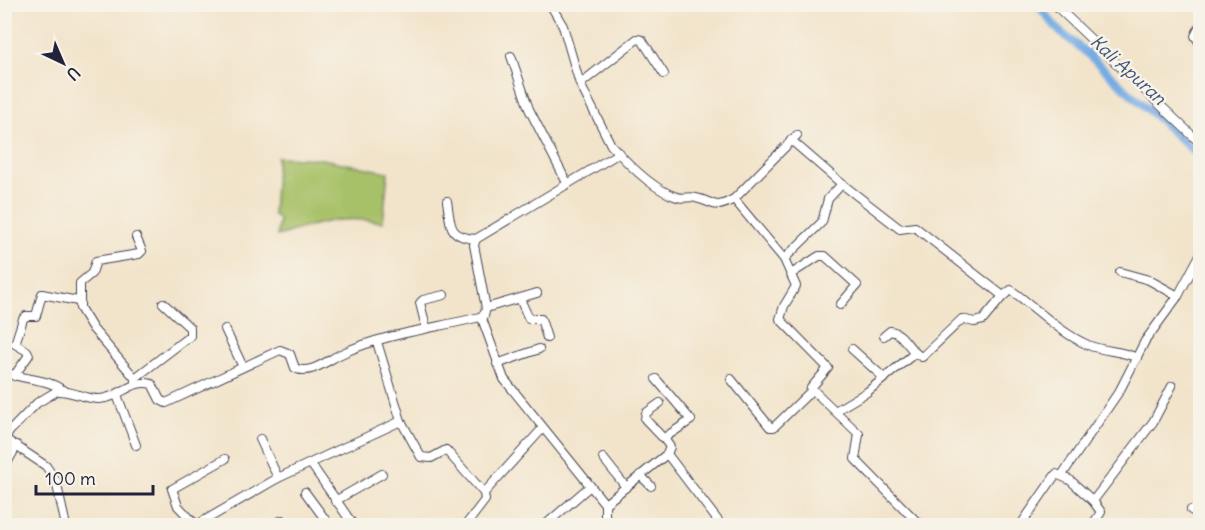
<svg xmlns="http://www.w3.org/2000/svg" width="1205" height="530" viewBox="0 0 1205 530" font-family="Delius,sans-serif">
<style>
.green{fill:#a7c167;stroke:#647251;stroke-width:1.5}
.lines{fill:none;stroke-linecap:round;stroke-linejoin:round}
.canal{stroke:#74ace3;stroke-width:8}
.minor-casing{stroke:#413f51;stroke-width:10}
.minor{stroke:#fff;stroke-width:8}
.labels{text-anchor:middle;stroke-width:5;stroke-linejoin:round;paint-order:stroke}
.water-label{font-size:18px;font-style:italic;fill:#3f5276;stroke:#f7f3e8}
</style>
<rect width="100%" height="100%" fill="#f7f3e8"/>
<filter id="ink" filterUnits="userSpaceOnUse"><feTurbulence type="fractalNoise" baseFrequency=".0167" numOctaves="2"/><feDisplacementMap in="SourceGraphic" scale="12" xChannelSelector="R" yChannelSelector="G"/><feConvolveMatrix kernelMatrix="1 2 1 2 8 2 1 2 1" color-interpolation-filters="sRGB"/></filter>
<filter id="wash" filterUnits="userSpaceOnUse"><feTurbulence type="fractalNoise" baseFrequency=".008" numOctaves="4" result="noise"/><feDisplacementMap in="SourceGraphic" scale="24" xChannelSelector="R" yChannelSelector="G"/><feGaussianBlur stdDeviation="1.35" result="paint"/><feColorMatrix in="noise" values="0 0 0 0 0 0 0 0 0 0 0 0 0 0 0 0 0 1.4 0 .05"/><feComposite in="paint" operator="in"/></filter>
<g filter="url(#wash)">
<rect width="100%" height="100%" fill="#f2e4cb"/>
<path class="green" d="M 277,157 L 322,159 L 388,172 L 383,222 C 338,215 319,223 277,236 L 279,219 L 273,214 Z"/>
<g class="lines">
<path class="canal" d="M 1037,4 L 1060,32 L 1082,49 L 1200,157"/>
</g>
</g>
<g filter="url(#ink)">
<g class="lines">
<defs>
<g id="minor">
<path d="M 550,4 L 563,26 L 580,84 L 611,145 C 628,164 653,190 677,197 C 683,199 690,196 696,198 C 716,202 712,211 734,199 L 784,259 L 796,286 L 784,306 L 780,319 L 828,368 L 811,388 L 859,434 L 855,459 L 921,526"/>
<path d="M 1054,4 L 1200,143"/>
<path d="M 1200,26 L 1195,36 L 1200,43"/>
<path d="M 511,56 L 529,109 L 567,183"/>
<path d="M 580,84 L 637,39 L 642,40 L 664,74"/>
<path d="M 791,140 L 842,184"/>
<path d="M 734,199 L 797,135"/>
<path d="M 447,201 C 451,226 448,237 476,239"/>
<path d="M 784,259 L 822,222 L 828,199 L 842,184 L 900,229 L 915,227 L 1003,296"/>
<path d="M 1120,272 L 1149,280 L 1178,296"/>
<path d="M 791,274 L 819,256 L 825,256 L 857,285 L 840,305"/>
<path d="M 520,299 L 529,319 L 541,319 L 547,338"/>
<path d="M 486,308 L 537,293"/>
<path d="M 481,316 L 504,379 L 605,504"/>
<path d="M 426,327 L 420,303 L 423,300 L 444,295"/>
<path d="M 225,329 L 243,367"/>
<path d="M 884,336 L 890,331 C 904,332 909,352 922,357 L 962,319 L 974,322 L 983,320 L 1003,296 L 1011,290 C 1036,308 1059,332 1088,345 C 1105,352 1120,350 1137,358"/>
<path d="M 377,342 L 401,421 L 421,457 L 431,458 L 446,450 L 484,493 L 485,500 L 465,526"/>
<path d="M 852,349 L 883,377"/>
<path d="M 497,364 L 539,349"/>
<path d="M 4,371 C 23,381 45,377 63,390"/>
<path d="M 14,376 L 29,355 L 27,351 L 15,344 L 23,319 L 26,316 L 36,316 L 42,294 L 78,301"/>
<path d="M 135,378 L 190,336 L 190,328 L 163,303"/>
<path d="M 731,379 L 770,427 L 774,427 L 812,390"/>
<path d="M 135,384 L 135,378 L 93,329 L 80,308 L 80,283 L 92,273 L 96,261 L 139,254 L 142,251 L 136,237"/>
<path d="M 117,395 L 136,445"/>
<path d="M 660,403 L 646,413 L 645,419 L 665,440"/>
<path d="M 835,411 L 867,392 L 915,353"/>
<path d="M 4,437 L 37,403 L 57,391 C 71,390 85,399 99,399 C 119,399 132,378 152,384 L 160,400 L 166,403 L 280,350 L 290,354 L 295,368 C 310,376 329,359 343,353 C 387,333 437,328 484,316 L 486,308 L 474,245 L 476,239 L 619,153"/>
<path d="M 4,438 L 46,466 L 56,481 L 66,526"/>
<path d="M 260,439 L 278,478"/>
<path d="M 667,454 L 722,526"/>
<path d="M 603,458 L 626,487"/>
<path d="M 7,463 L 17,445"/>
<path d="M 311,464 L 354,526"/>
<path d="M 640,475 L 651,486"/>
<path d="M 1062,475 L 1120,390 L 1145,341 L 1178,296 L 1200,255"/>
<path d="M 305,492 L 330,526"/>
<path d="M 484,493 L 543,428"/>
<path d="M 335,501 L 382,474"/>
<path d="M 1191,510 L 1200,515"/>
<path d="M 196,525 L 178,506 L 172,489 L 225,459"/>
<path d="M 195,526 L 278,478 L 401,421"/>
<path d="M 272,526 L 282,520 L 289,526"/>
<path d="M 544,526 L 589,487"/>
<path d="M 613,526 L 605,516 L 605,504 L 667,454 L 670,447 L 665,440 L 667,436 L 691,420 L 656,379"/>
<path d="M 1020,526 L 1056,474 L 1070,480 L 1093,501"/>
<path d="M 1092,526 L 1101,512 L 1093,501 L 1153,422 L 1172,386"/>
</g>
</defs>
<use href="#minor" class="minor-casing"/>
<use href="#minor" class="minor"/>
</g>
</g>
<g class="labels">
<g class="water-label">
<text transform="translate(1128 70) rotate(42)" y="6">Kali Apuran</text>
</g>
</g>
<rect width="1205" height="530" fill="none" stroke="#f7f3e8" stroke-width="24"/>
<g transform="translate(63 63) rotate(136)" stroke="#f7f3e8" stroke-width="4.5" paint-order="stroke">
<path d="M0-4.5L10 22L0 15L-10 22Z" fill="#22223b"/>
<text y="-9" font-size="16" font-weight="bold" text-anchor="middle" fill="#22223b">U</text>
</g>
<path d="M36 485v9h117v-9" fill="none" stroke="#22223b" stroke-width="3"/>
<text x="45" y="485" font-size="18" fill="#22223b" stroke="#f7f3e8" stroke-width="4.5" paint-order="stroke">100 m</text>
</svg>
